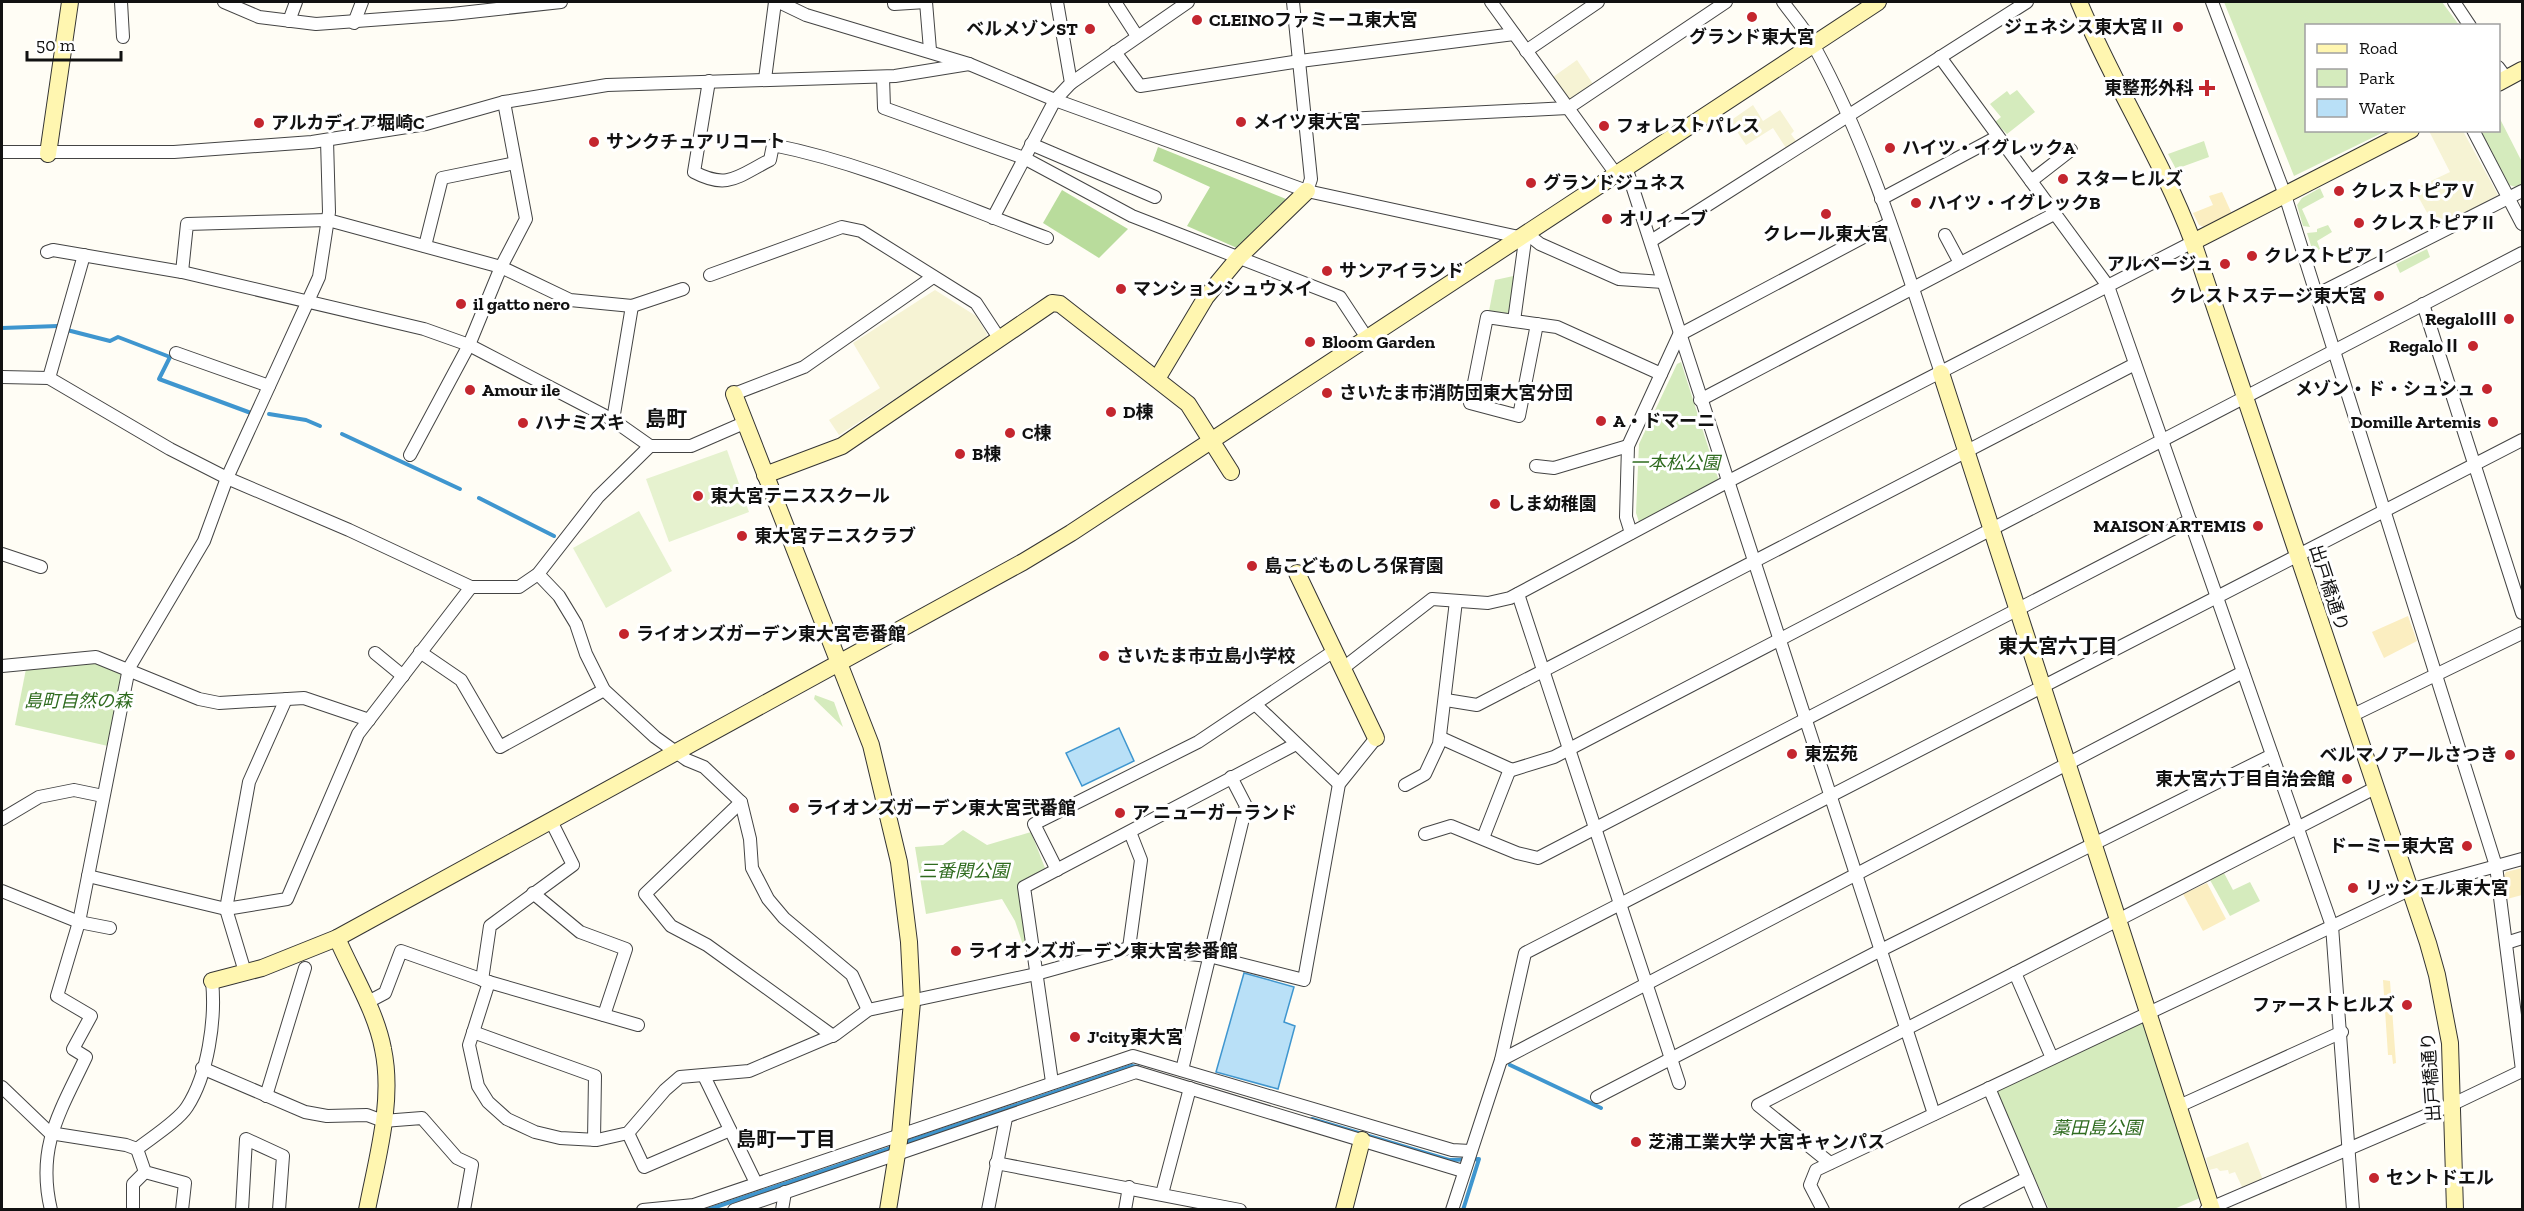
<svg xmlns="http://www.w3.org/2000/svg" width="2524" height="1211" viewBox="0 0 2524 1211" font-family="'Zilla Slab','Noto Sans JP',serif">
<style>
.farmland{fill:#f6f3d4}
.green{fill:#d5ebbd}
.forest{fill:#b9dc9c}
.sand{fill:#fbeec1}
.pitch{fill:#e6f2cf}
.water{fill:#b9e0f7;stroke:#3f96cf;stroke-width:1.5}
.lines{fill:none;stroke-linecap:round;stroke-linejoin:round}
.stream{stroke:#3f96cf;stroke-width:4}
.street-casing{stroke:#444;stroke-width:14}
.secondary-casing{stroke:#333;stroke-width:18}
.street{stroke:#fff;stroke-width:12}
.secondary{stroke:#fff6b0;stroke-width:16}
.poi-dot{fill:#c4262e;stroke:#fff;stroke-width:2}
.labels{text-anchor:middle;stroke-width:6;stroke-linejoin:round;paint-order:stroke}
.poi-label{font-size:18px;font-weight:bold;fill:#111;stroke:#fff;text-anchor:start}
.park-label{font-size:18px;font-style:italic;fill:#2f6b1f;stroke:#fff}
.street-label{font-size:18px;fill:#111;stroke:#fff}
.neighbourhood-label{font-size:20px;font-weight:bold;fill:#111;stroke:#fff}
.quarter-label{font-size:21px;font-weight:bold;fill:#111;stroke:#fff}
</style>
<rect width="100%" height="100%" fill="#fffdf5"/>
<g class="farmland">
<path d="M 1577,60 L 1593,84 L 1572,99 L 1567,99 L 1553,77 Z"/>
<path d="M 1753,105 L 1763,121 L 1780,110 L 1794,131 L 1791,134 L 1796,141 L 1786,148 L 1773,128 L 1746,145 L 1730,121 Z"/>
<path d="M 2429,131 L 2463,131 L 2498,195 L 2436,229 L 2414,189 L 2450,172 Z"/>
<path d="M 935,290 L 976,316 L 987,334 L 985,340 L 839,435 L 829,420 L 880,388 L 853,343 Z"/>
<path d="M 2248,1142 L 2263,1180 L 2243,1189 L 2235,1172 L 2229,1174 L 2228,1170 L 2220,1171 L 2217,1168 L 2209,1170 L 2206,1158 Z"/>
</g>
<g class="green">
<path d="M 2224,2 L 2442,2 L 2459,25 L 2306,26 L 2306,130 L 2386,131 L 2294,176 Z"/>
<path d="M 2017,90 L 2035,112 L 2007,134 L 1995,122 L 2001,117 L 1990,104 L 2007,91 L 2010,95 Z"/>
<path d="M 2499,117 L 2522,162 L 2522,184 L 2516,187 L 2509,185 L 2481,131 L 2498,130 Z"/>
<path d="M 2204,141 L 2209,157 L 2176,169 L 2168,154 Z"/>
<path d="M 2320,188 L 2324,197 L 2302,209 L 2310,227 L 2303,226 L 2297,205 L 2302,198 Z"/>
<path d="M 2328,225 L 2332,232 L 2317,241 L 2320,249 L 2313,252 L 2307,233 L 2317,232 L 2317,229 Z"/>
<path d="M 2427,249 L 2430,257 L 2400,273 L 2396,264 Z"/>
<path d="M 1518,275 L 1512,314 L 1489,311 L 1495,280 Z"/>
<path d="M 1681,362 L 1719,481 L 1639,522 L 1636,513 L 1639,444 L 1677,364 Z"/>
<path d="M 99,661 L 123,670 L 108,746 L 15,725 L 26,669 Z"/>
<path d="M 815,695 L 834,702 L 843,727 L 814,699 Z"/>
<path d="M 963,830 L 987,845 L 1031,832 L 1045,868 L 1020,883 L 1027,945 L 1023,945 L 1015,921 L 1002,899 L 926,914 L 915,847 L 943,845 Z"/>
<path d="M 2224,873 L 2233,890 L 2250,882 L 2260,901 L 2230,916 L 2210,880 Z"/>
<path d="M 2145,1018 L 2200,1198 L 2174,1209 L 2049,1209 L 1993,1088 Z"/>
</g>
<g class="forest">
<path d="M 1158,147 L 1286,199 L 1237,248 L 1187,226 L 1210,187 L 1153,161 Z"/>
<path d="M 1062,190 L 1128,229 L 1099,258 L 1043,223 Z"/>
</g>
<g class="sand">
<path d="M 2222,192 L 2232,214 L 2204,227 L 2199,225 L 2193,213 L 2213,205 L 2209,196 Z"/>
<path d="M 2408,616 L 2417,641 L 2384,658 L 2372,632 Z"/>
<path d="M 2522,868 L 2522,895 L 2507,899 L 2503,877 L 2506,872 Z"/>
<path d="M 2207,883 L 2226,919 L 2203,931 L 2183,894 Z"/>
<path d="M 2383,980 L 2390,981 L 2396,1063 L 2393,1064 L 2392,1055 L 2388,1055 Z"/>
</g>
<g class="pitch">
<path d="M 727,450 L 749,512 L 669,542 L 646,479 Z"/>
<path d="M 639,511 L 672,571 L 606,608 L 573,548 Z"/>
</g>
<g class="water">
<path d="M 1119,728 L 1134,761 L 1082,786 L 1066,753 Z"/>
<path d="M 1244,973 L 1294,987 L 1284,1022 L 1295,1026 L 1278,1089 L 1216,1072 Z"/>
</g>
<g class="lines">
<g class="stream">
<path d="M 2,328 L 58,326"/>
<path d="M 67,330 L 110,341 L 118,337 L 170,357 L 159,379 L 251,413"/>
<path d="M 269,414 L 306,420 L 320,426"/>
<path d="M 342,434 L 460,489"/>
<path d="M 479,498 L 554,536"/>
<path d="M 1510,1065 L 1601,1108"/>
<path d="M 1312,1119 L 1449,1160 L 1479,1159 L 1463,1210"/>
<path d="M 904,1143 L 1132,1066 L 1138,1067"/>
<path d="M 707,1210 L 894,1147"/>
</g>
<defs>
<g id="street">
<path d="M 121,2 L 123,37"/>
<path d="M 224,2 L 259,17 L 316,24 L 452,14 L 561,2"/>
<path d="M 779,2 L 806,15 L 969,64 L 1055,100 L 1307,191 L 1519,237"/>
<path d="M 894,2 L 894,4 L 926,2"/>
<path d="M 926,2 L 930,50"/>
<path d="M 1115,2 L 1137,36"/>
<path d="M 1293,2 L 1311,179 L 1307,191"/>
<path d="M 1491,2 L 1616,174"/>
<path d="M 1783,2 C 1793,16 1806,30 1814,46 C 1870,148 1904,263 1941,373"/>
<path d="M 2212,2 L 2285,195 L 2496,866 L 2522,1070"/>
<path d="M 2454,2 L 2470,26"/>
<path d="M 289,21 L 296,2"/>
<path d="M 354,23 L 362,2"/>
<path d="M 1526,51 L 1598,2"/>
<path d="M 1115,52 L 1140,86 L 1300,61 L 1514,34"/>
<path d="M 1940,57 L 2108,286 L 2332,926 L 2353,1210"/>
<path d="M 2498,67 L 2507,79"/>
<path d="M 883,77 L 884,108 L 1024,158 L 1132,216 L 1340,297 L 1367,338"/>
<path d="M 765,79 L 775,2"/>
<path d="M 709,81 L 694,172 C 728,190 738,176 770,160 L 773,145 C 868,164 957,205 1047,238"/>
<path d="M 1071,83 L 1188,2"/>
<path d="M 504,102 L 526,219 L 501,267 L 570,300 L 632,306 L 683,289"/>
<path d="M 1306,121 L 1568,108 L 1726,2"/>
<path d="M 2473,130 L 2522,224"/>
<path d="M 1031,144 L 1155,197"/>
<path d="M 2,152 L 174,152 L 312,142 L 426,124 L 504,102 L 607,85 L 895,76 L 969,64"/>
<path d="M 1626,167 L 1934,1114"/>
<path d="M 2031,181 L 2071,150"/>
<path d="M 1881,199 L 1997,137"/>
<path d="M 993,218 L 1055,100 L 1071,83 L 1057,2"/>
<path d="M 1526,233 L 1514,321 L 1557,327 L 1661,374"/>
<path d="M 1526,233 L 1540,244 L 1619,279 L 1663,282"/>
<path d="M 1945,235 L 1960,263"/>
<path d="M 1651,241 L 2027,2"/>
<path d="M 425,246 L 442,178 L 515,163"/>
<path d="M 47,252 L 53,250 L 182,272 L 424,329 L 469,345 L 613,420 L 650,446"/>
<path d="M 182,272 L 187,224 L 328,220 L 501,267 L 469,345 L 410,455"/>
<path d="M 710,275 L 842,227 L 861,231 L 976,303 L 999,338"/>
<path d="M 2316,295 L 2522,191"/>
<path d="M 2423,304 L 2522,613"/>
<path d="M 1514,321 L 1487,317 L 1470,403 L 1519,416 L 1537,324"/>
<path d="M 176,353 L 269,386"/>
<path d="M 2,377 L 49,378 L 170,449 L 227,478 L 349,530 L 471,587 L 519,587 L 538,574 L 598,497 L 650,446 L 691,446 L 744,423"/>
<path d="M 49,378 L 84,255"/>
<path d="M 734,394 L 804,367 L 933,277"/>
<path d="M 1700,400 L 2054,214"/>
<path d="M 613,420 L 632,306"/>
<path d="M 1536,466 L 1554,468 L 1628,446"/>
<path d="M 1631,533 L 1626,517 L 1628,446 L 1679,335 L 1890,223"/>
<path d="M 2,554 L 41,567"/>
<path d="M 538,574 L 559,596 L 576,624 L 586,654 L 604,690 L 655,737 L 687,760 L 704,767 L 741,802 L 750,839 L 752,868 L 768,899 L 784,918 L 852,975 L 868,1010"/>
<path d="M 1518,594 L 1679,1083"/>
<path d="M 420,652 L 461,680 L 500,747 L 604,690"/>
<path d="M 375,653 L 403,676"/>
<path d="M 2,666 L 96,657 L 199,699 L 219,703 L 304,698 L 369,720"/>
<path d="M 1342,669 L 1432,599 L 1488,603 L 1510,598 L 1727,482 L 2193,242"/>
<path d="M 1446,700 L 1477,705 L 2135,364"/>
<path d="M 1255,704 L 1339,784"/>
<path d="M 2351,716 L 2522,633"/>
<path d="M 1441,738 L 1512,770 L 1554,757 L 2522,253"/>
<path d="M 1405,785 L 1425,774 L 1439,744 L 1456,601"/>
<path d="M 741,802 L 645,894 L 671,926 L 707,945 L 833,1036"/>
<path d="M 2,819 L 39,797 L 74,790 L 103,796"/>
<path d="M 1425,834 L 1451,826 L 1517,853 L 1538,858 L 2190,520"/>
<path d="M 1483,838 L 1510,769"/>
<path d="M 1057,870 L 1034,824 L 1198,742 L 1334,651"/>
<path d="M 88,876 L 226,909 L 287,899 L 358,734 L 471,587"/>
<path d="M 2,891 L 79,922 L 110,928"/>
<path d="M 533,893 L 580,932 L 626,949 L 604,1015"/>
<path d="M 2506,943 L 2522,938"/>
<path d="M 1129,948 L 1141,860 L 1130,832"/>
<path d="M 245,972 L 226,909 L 249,782 L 286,699"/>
<path d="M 2015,973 L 2052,1058"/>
<path d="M 482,980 L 490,926 L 573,865 L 551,821"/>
<path d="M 489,982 L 469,1045 L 478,1086 L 488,1102 L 507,1119 L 535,1132 L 560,1138 L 597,1140 L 628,1133 L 665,1090 L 680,1077 L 749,1071 L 836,1034 L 868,1010 L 1036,974 L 1129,948 L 1209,956 L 1304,980 L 1339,784 L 1376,738"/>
<path d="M 366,1003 L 385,993 L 401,951 L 489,982 L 638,1025"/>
<path d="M 473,1032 L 595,1076 L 594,1140"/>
<path d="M 1501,1060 L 2243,672"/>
<path d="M 202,1068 L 305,1112 L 327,1116 L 367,1115 L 383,1121 L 422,1118 L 457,1158 L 472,1165 L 464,1210"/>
<path d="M 1182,1070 L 1246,806 L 1231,777"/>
<path d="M 704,1076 L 756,1183"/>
<path d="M 1052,1082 L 1024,887 L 1296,744"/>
<path d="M 2,1087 L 50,1133 L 126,1145 L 137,1149 C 151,1138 178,1121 187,1107 C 208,1075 216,1019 212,981"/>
<path d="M 1989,1088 L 2041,1210"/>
<path d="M 266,1096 L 305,968"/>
<path d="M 1597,1097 L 1881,950 L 2272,755"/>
<path d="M 2179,1106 L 2342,1032"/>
<path d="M 628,1133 L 644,1167 L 730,1130"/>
<path d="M 137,1149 L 145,1172 L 185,1183 L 182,1210"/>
<path d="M 996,1163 L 1240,1210"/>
<path d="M 1830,1163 L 1758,1105 L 2375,788"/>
<path d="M 1162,1194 L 1190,1088"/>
<path d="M 51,1210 C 36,1147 60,1112 86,1057 L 73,1049 L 91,1016 L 57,996 L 79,922 L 129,668 L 204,541 L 227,478 L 319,277 L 329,212 L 327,140"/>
<path d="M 133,1210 L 133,1184 L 145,1172"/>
<path d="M 242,1210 L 246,1139 L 283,1156 L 279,1210"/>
<path d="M 643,1210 L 694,1205 L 1133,1056 L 1452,1150 L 1470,1151"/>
<path d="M 734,1210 L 1136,1072 L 1463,1171"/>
<path d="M 782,1210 L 785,1192"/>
<path d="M 988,1210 L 1006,1118"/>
<path d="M 1125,1210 L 1129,1187"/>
<path d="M 1452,1210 L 1501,1060 L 1525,953 L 2522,440"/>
<path d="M 1823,1210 L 1810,1185 L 1816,1170 L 2409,890 L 2522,859"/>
<path d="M 1965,1210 L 2027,1178"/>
<path d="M 2206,1210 L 2453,1104 L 2522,1071"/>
</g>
<g id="secondary">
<path d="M 2079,2 C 2113,84 2162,159 2193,242 L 2428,943 L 2437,975 L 2450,1043 L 2455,1210"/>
<path d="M 2498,83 L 2522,70"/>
<path d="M 48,154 L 70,2"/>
<path d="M 2193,242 L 2411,130"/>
<path d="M 1941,373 L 2212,1210"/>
<path d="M 1157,379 L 1206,297 L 1240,256 L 1307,191"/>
<path d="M 734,394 L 871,745 L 899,862 L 909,942 L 912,1002 L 900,1135 L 888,1210"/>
<path d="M 765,475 L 842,446 L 1052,303 L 1060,304 L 1188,404 L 1231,472"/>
<path d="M 1297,573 L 1376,738"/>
<path d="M 337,938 C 352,973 376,1011 383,1049 C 394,1101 377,1158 367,1210"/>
<path d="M 212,981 L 262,968 L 337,938 L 1023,562 L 1071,533 L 1878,2"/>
<path d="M 1344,1210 L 1362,1140"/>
</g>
</defs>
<use href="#street" class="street-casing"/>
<use href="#secondary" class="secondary-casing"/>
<use href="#street" class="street"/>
<use href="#secondary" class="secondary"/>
</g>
<g class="poi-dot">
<circle cx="1752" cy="17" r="6"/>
<circle cx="1197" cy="20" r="6"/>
<circle cx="2178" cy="27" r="6"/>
<circle cx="1090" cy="29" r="6"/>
<path d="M2204 79h6v6h6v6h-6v6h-6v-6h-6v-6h6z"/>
<circle cx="1241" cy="122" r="6"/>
<circle cx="259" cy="123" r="6"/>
<circle cx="1604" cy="126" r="6"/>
<circle cx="594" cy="142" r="6"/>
<circle cx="1890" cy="148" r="6"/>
<circle cx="2063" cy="179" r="6"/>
<circle cx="1531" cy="183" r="6"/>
<circle cx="2339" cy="191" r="6"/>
<circle cx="1916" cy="203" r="6"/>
<circle cx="1826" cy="214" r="6"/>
<circle cx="1607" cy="219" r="6"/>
<circle cx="2359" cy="223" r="6"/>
<circle cx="2252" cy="256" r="6"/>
<circle cx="2225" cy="264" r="6"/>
<circle cx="1327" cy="271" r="6"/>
<circle cx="1121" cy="289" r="6"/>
<circle cx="2379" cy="296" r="6"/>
<circle cx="461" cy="304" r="6"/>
<circle cx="2509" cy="319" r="6"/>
<circle cx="1310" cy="342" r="6"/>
<circle cx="2473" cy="346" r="6"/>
<circle cx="2487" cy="389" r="6"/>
<circle cx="470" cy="390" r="6"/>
<circle cx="1327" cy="393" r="6"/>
<circle cx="1111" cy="412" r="6"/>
<circle cx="1601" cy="421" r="6"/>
<circle cx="2493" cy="422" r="6"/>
<circle cx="523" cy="423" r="6"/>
<circle cx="1010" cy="433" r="6"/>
<circle cx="960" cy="454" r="6"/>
<circle cx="698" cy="496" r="6"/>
<circle cx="1495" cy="504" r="6"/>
<circle cx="2258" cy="526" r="6"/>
<circle cx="742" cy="536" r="6"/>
<circle cx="1252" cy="566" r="6"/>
<circle cx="624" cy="634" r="6"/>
<circle cx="1104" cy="656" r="6"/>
<circle cx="1792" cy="754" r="6"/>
<circle cx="2510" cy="755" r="6"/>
<circle cx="2347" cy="779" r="6"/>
<circle cx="794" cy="808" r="6"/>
<circle cx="1120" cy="813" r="6"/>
<circle cx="2467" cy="846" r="6"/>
<circle cx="2353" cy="888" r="6"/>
<circle cx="956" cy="951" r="6"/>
<circle cx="2407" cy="1005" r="6"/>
<circle cx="1075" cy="1037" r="6"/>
<circle cx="1636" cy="1142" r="6"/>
<circle cx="2374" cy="1178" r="6"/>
</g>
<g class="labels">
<g class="poi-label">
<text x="1209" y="26">CLEINOファミーユ東大宮</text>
<text x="2166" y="33" text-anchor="end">ジェネシス東大宮Ⅱ</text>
<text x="1078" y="35" text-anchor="end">ベルメゾンST</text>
<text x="1752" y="43" text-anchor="middle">グランド東大宮</text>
<text x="2194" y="94" text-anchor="end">東整形外科</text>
<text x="1253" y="128">メイツ東大宮</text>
<text x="271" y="129">アルカディア堀崎C</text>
<text x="1616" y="132">フォレストパレス</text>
<text x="606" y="148">サンクチュアリコート</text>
<text x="1902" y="154">ハイツ・イグレックA</text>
<text x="2075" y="185">スターヒルズ</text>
<text x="1543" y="189">グランドジュネス</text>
<text x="2351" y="197">クレストピアⅤ</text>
<text x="1928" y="209">ハイツ・イグレックB</text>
<text x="1619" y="225">オリィーブ</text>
<text x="2371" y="229">クレストピアⅡ</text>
<text x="1826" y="240" text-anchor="middle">クレール東大宮</text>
<text x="2264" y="262">クレストピアⅠ</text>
<text x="2213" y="270" text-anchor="end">アルページュ</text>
<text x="1339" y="277">サンアイランド</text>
<text x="1133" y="295">マンションシュウメイ</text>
<text x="2367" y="302" text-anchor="end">クレストステージ東大宮</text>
<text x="473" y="310">il gatto nero</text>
<text x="2497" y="325" text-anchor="end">RegaloⅢ</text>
<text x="1322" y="348">Bloom Garden</text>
<text x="2461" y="352" text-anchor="end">RegaloⅡ</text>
<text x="2475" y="395" text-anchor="end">メゾン・ド・シュシュ</text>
<text x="482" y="396">Amour ile</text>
<text x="1339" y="399">さいたま市消防団東大宮分団</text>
<text x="1123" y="418">D棟</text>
<text x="1613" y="427">A・ドマーニ</text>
<text x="2481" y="428" text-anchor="end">Domille Artemis</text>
<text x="535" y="429">ハナミズキ</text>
<text x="1022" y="439">C棟</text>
<text x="972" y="460">B棟</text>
<text x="710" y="502">東大宮テニススクール</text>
<text x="1507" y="510">しま幼稚園</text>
<text x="2246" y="532" text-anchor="end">MAISON ARTEMIS</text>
<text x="754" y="542">東大宮テニスクラブ</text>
<text x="1264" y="572">島こどものしろ保育園</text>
<text x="636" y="640">ライオンズガーデン東大宮壱番館</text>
<text x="1116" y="662">さいたま市立島小学校</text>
<text x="1804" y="760">東宏苑</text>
<text x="2498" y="761" text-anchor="end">ベルマノアールさつき</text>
<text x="2335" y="785" text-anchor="end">東大宮六丁目自治会館</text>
<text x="806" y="814">ライオンズガーデン東大宮弐番館</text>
<text x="1132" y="819">ア ニューガーランド</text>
<text x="2455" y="852" text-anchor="end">ドーミー東大宮</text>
<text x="2365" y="894">リッシェル東大宮</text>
<text x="968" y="957">ライオンズガーデン東大宮参番館</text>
<text x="2395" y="1011" text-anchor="end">ファーストヒルズ</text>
<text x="1087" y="1043">J'city東大宮</text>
<text x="1648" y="1148">芝浦工業大学 大宮キャンパス</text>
<text x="2386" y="1184">セントドエル</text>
</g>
<g class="park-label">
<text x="1675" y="469">一本松公園</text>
<text x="78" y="707">島町自然の森</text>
<text x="964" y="877">三番関公園</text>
<text x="2097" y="1134">藁田島公園</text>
</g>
<g class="street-label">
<text transform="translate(2329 588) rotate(72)" y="6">出戸橋通り</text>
<text transform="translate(2431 1077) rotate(-94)" y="6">出戸橋通り</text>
</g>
<g class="neighbourhood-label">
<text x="2058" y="653">東大宮六丁目</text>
<text x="786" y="1146">島町一丁目</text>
</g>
<g class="quarter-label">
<text x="666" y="426">島町</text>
</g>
</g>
<rect width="2524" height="1211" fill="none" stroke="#111111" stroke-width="6"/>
<rect x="2305" y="24" width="195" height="108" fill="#ffffff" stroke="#a0a0a0" stroke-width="1.5"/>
<rect x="2317" y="44" width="30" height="9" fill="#fff6b0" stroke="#a0a0a0" stroke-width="1.5"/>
<text x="2359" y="54" font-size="18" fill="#111111">Road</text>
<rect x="2317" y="69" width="30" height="18" fill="#d5ebbd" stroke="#a0a0a0" stroke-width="1.5"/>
<text x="2359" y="84" font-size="18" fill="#111111">Park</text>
<rect x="2317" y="99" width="30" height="18" fill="#b9e0f7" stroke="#a0a0a0" stroke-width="1.5"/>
<text x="2359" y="114" font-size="18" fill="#111111">Water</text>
<path d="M27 51v9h94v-9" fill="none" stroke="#111111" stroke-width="3"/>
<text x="36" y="51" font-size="18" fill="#111111" stroke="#ffffff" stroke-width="4.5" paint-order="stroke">50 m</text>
</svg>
